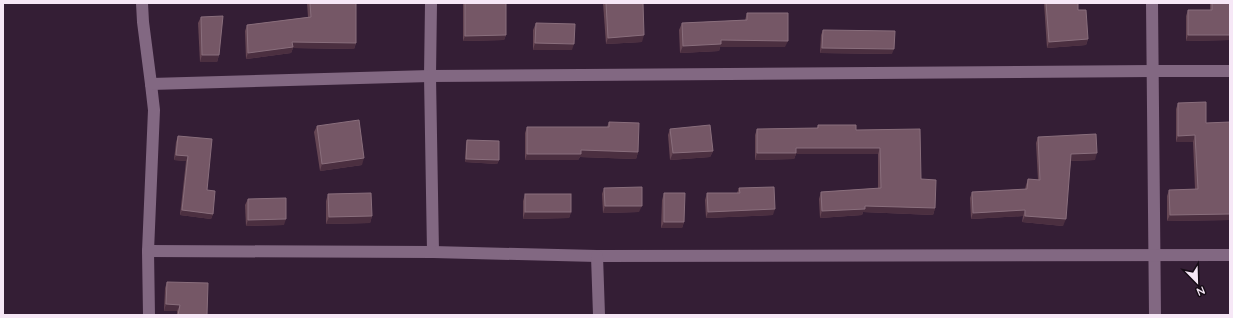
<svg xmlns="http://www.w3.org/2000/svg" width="1233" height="318" viewBox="0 0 1233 318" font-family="Quicksand,sans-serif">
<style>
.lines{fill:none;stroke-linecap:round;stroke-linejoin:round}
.minor{stroke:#826882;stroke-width:12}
.wall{fill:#654654}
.shaded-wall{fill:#4b2f40}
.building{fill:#755766;stroke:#896e7c}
</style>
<rect width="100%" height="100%" fill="#341e35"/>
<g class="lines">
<g class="minor">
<path d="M 142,3 L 143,22 L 151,84 L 154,110 L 148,251 L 149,315"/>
<path d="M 431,3 L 430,76 L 433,252"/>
<path d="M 1152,3 L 1155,315"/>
<path d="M 151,84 L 430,76 L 1153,71 L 1230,71"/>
<path d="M 148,251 L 433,252 L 597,256 L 1230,255"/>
<path d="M 597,256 L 599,315"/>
</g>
</g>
<g class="wall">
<path d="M 307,3 L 356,3 L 356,43 L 354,49 L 293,48 L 291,53 L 246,59 L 245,31 L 247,25 L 308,17 Z"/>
<path d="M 463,3 L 506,3 L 506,35 L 504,40 L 463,41 Z"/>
<path d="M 603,3 L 643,3 L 642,42 L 606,44 Z"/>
<path d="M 1044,3 L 1078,3 L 1078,10 L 1088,39 L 1086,45 L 1047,48 Z"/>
<path d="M 1210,3 L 1230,3 L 1230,40 L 1186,41 L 1186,16 L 1188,10 L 1210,10 Z"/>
<path d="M 747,13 L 785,47 L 720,47 L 719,51 L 680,53 L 679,30 L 682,23 L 745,20 Z"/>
<path d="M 201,17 L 219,55 L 217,62 L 200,62 L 198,23 Z"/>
<path d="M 536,23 L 572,50 L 533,50 L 533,30 Z"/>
<path d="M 823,30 L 892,54 L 820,53 L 821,35 Z"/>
<path d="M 1178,103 L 1206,123 L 1230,122 L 1230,220 L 1167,221 L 1167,196 L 1169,190 L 1195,189 L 1193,142 L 1176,142 L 1176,109 Z"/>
<path d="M 609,122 L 638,152 L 636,159 L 580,157 L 578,160 L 525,160 L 525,133 L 527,127 L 607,127 Z"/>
<path d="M 818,125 L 856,130 L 921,179 L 935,208 L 933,215 L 863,212 L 862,215 L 820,218 L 819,199 L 821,192 L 878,188 L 878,154 L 796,154 L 794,159 L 755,160 L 755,135 L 757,129 L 817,128 Z"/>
<path d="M 317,126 L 362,165 L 320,171 L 314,132 Z"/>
<path d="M 670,129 L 713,151 L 710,157 L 670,160 L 668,135 Z"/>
<path d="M 178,136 L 207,190 L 213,214 L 211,219 L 180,215 L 186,161 L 174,160 L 176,142 Z"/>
<path d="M 1038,137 L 1095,160 L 1071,161 L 1063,226 L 1022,222 L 1023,216 L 971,219 L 970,198 L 972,192 L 1025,189 L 1026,185 L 1028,179 L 1038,180 L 1036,143 Z"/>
<path d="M 467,140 L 499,160 L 497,164 L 465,162 L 466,143 Z"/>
<path d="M 604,188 L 639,212 L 603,213 L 602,194 Z"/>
<path d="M 739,188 L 773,215 L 706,218 L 705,200 L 707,193 L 737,193 Z"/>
<path d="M 664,193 L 684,222 L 682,228 L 661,228 L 662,200 Z"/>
<path d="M 328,194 L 372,216 L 370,223 L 326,224 L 326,201 Z"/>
<path d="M 525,194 L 571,212 L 569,218 L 523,219 L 523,201 Z"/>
<path d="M 248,199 L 284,225 L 246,226 L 245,205 Z"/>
<path d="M 167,282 L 207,315 L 177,315 L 177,311 L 164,311 L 165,288 Z"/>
</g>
<g class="shaded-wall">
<path d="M 506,35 L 504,40 L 463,41 L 465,36 Z"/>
<path d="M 644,35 L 642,42 L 606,44 L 608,38 Z"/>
<path d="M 1188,35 L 1230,35 L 1230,40 L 1186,41 Z"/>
<path d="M 1088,39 L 1086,45 L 1047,48 L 1049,42 Z"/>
<path d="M 721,40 L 788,41 L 785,47 L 720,47 L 719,51 L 680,53 L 683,46 Z"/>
<path d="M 292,42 L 356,43 L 354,49 L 293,48 L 291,53 L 246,59 L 248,53 Z"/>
<path d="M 535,43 L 574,44 L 572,50 L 533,50 Z"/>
<path d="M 822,48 L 894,49 L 892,54 L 820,53 Z"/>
<path d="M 202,55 L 219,55 L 217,62 L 200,62 Z"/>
<path d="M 1195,135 L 1193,142 L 1176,142 L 1178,136 Z"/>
<path d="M 796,148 L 880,148 L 878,154 L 796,154 L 794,159 L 755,160 L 757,153 Z"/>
<path d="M 581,150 L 638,152 L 636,159 L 580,157 L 578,160 L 525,160 L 527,154 Z"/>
<path d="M 713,151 L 710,157 L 670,160 L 673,153 Z"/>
<path d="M 1097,153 L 1095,160 L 1069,161 L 1071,154 Z"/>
<path d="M 176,155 L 188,156 L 186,161 L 174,160 Z"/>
<path d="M 364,158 L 362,165 L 320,171 L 322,164 Z"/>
<path d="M 466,159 L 499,160 L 497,164 L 465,162 Z"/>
<path d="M 605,206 L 642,206 L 639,212 L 603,213 Z"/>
<path d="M 865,206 L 935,208 L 933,215 L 863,212 L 862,215 L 820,218 L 822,211 Z"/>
<path d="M 775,209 L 773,215 L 706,218 L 708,212 Z"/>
<path d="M 182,210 L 213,214 L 211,219 L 180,215 Z"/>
<path d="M 1025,210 L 1023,216 L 971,219 L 973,213 Z"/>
<path d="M 525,212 L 571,212 L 569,218 L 523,219 Z"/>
<path d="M 1230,214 L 1230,220 L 1167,221 L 1170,215 Z"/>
<path d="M 372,216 L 370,223 L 326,224 L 329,217 Z"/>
<path d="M 1025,216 L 1066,219 L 1063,226 L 1022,222 Z"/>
<path d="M 286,219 L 284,225 L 246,226 L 248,220 Z"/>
<path d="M 664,222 L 684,222 L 682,228 L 661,228 Z"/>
<path d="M 166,304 L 180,305 L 177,311 L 164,311 Z"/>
</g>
<g class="building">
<path d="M 310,3 L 356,3 L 356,43 L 292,42 L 293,47 L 248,53 L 247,25 L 311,17 Z"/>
<path d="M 465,3 L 506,3 L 506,35 L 465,36 Z"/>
<path d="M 606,3 L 643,3 L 644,35 L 608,38 Z"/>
<path d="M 1046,3 L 1078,3 L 1078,10 L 1086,10 L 1088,39 L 1049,42 Z"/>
<path d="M 1212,3 L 1230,3 L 1230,35 L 1188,35 L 1188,10 L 1212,10 Z"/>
<path d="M 747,13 L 788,13 L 788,41 L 721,40 L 721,44 L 683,46 L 682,23 L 747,20 Z"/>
<path d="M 223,16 L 219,55 L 202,55 L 201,17 Z"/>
<path d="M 536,23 L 575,24 L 574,44 L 535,43 Z"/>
<path d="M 823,30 L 895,31 L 894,49 L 822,48 Z"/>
<path d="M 1206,102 L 1206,123 L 1230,122 L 1230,214 L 1170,215 L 1169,190 L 1198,189 L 1195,135 L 1178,136 L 1178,103 Z"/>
<path d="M 359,120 L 364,158 L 322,164 L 317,126 Z"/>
<path d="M 609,122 L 639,123 L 638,152 L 581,150 L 581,154 L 527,154 L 527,127 L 609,127 Z"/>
<path d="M 710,125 L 713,151 L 673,153 L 670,129 Z"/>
<path d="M 818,125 L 856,125 L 856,130 L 920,129 L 921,179 L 936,180 L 935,208 L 865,206 L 865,209 L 822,211 L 821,192 L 881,188 L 880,148 L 796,148 L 796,153 L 757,153 L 757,129 L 818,128 Z"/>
<path d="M 1096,134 L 1097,153 L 1071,154 L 1066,219 L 1025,216 L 1025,210 L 973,213 L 972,192 L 1027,189 L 1028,179 L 1040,180 L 1038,137 Z"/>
<path d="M 178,136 L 212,139 L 207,190 L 215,191 L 213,214 L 182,210 L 188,156 L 176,155 Z"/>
<path d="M 467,140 L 499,141 L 499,160 L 466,159 Z"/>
<path d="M 642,187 L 642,206 L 605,206 L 604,188 Z"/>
<path d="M 774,187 L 775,209 L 708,212 L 707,193 L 740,193 L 739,188 Z"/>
<path d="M 371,193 L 372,216 L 329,217 L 328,194 Z"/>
<path d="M 664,193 L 685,193 L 684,222 L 664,222 Z"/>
<rect x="525" y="194" width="46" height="18"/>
<path d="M 286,198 L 286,219 L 248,220 L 248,199 Z"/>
<path d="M 167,282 L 208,283 L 207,315 L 178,315 L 180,305 L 166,304 Z"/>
</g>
<rect width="1233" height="318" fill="none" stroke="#f6e7f6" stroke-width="8"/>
<g transform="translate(1197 282) rotate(157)" stroke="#160c16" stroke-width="3" paint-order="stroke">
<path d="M0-3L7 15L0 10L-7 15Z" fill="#f6e7f6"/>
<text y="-6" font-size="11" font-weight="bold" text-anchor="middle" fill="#f6e7f6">N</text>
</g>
</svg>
